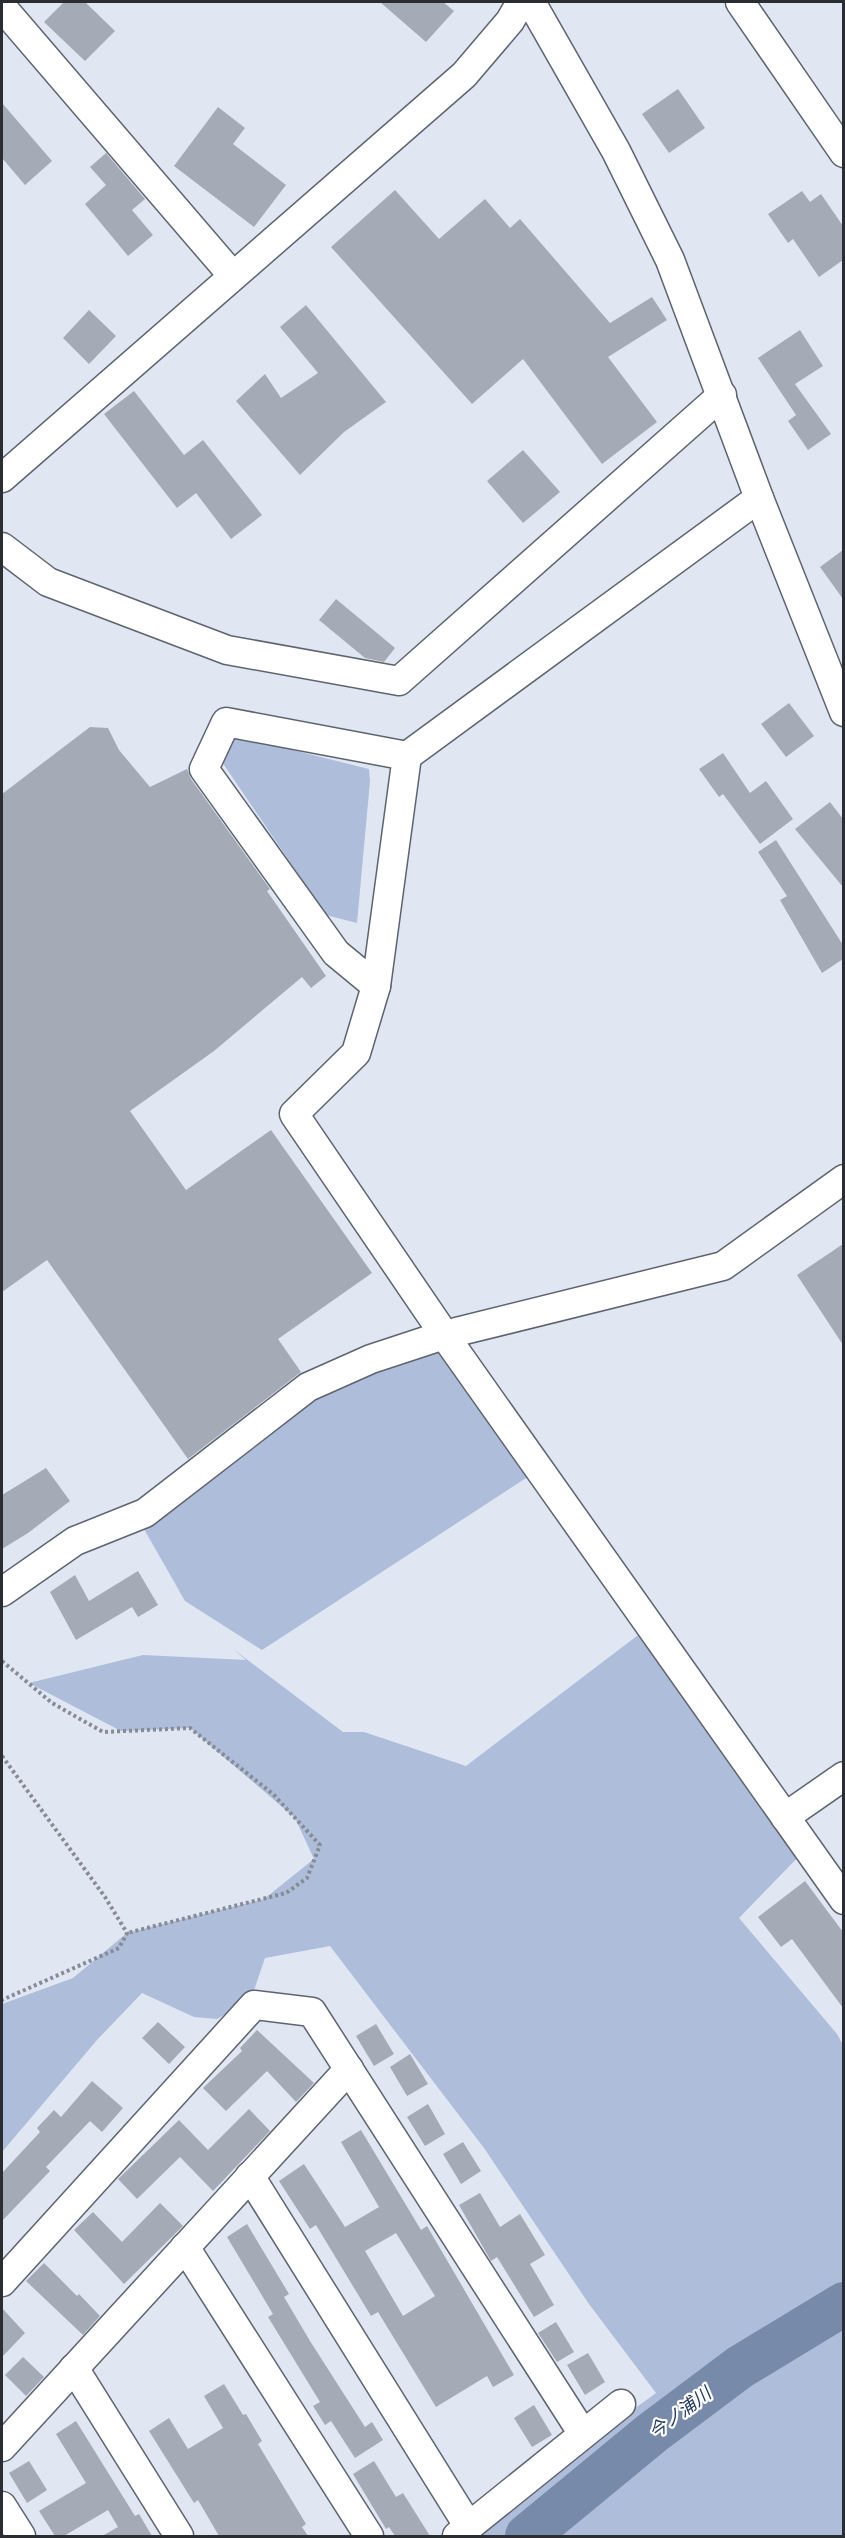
<svg xmlns="http://www.w3.org/2000/svg" width="845" height="2538" viewBox="0 0 845 2538" font-family="Bitter,'Noto Sans JP',serif">
<style>
.green{fill:#adbdda}
.lines{fill:none;stroke-linecap:round;stroke-linejoin:round}
.river{stroke:#788aaa;stroke-width:44}
.building{fill:#a5abb6;fill-rule:evenodd}
.minor-casing{stroke:#5e646f;stroke-width:31}
.path{stroke:#878c94;stroke-width:4;stroke-dasharray:3 3;stroke-linecap:butt}
.minor{stroke:#fff;stroke-width:28}
.labels{text-anchor:middle;stroke-width:4.5;stroke-linejoin:round;paint-order:stroke}
.water-label{font-size:18px;font-style:italic;fill:#203864;stroke:#fff}
</style>
<rect width="100%" height="100%" fill="#e0e7f3"/>
<g class="green">
<path d="M 232,735 L 369,769 L 370,781 L 357,923 L 326,915 L 220,759 Z"/>
<path d="M 444,1335 L 540,1469 L 262,1650 L 185,1601 L 144,1529 L 308,1387 Z"/>
<path d="M 650,1626 L 807,1848 L 739,1918 L 837,2034 L 843,2045 L 843,2536 L 460,2536 L 656,2393 L 589,2304 L 484,2148 L 330,1946 L 265,1958 L 251,1999 L 217,2019 L 194,2017 L 142,1993 L 97,2040 L 2,2152 L 2,2004 L 73,1978 L 127,1933 L 264,1899 L 314,1859 L 295,1818 L 190,1728 L 121,1731 L 29,1683 L 143,1655 L 246,1660 L 233,1649 L 343,1732 L 364,1732 L 466,1766 Z"/>
</g>
<g class="lines">
<path class="river" d="M 527,2536 L 652,2433 L 740,2367 L 844,2304"/>
</g>
<g class="building">
<path d="M 64,2 L 85,2 L 115,31 L 85,61 L 44,22 Z"/>
<path d="M 380,2 L 443,2 L 454,11 L 426,42 Z"/>
<path d="M 678,89 L 705,128 L 669,153 L 642,114 Z"/>
<path d="M 2,103 L 52,161 L 25,185 L 2,158 Z"/>
<path d="M 218,107 L 245,128 L 233,144 L 286,185 L 254,227 L 174,166 Z"/>
<path d="M 106,153 L 145,199 L 132,210 L 153,235 L 128,256 L 85,204 L 106,185 L 90,167 Z"/>
<path d="M 395,190 L 439,239 L 485,199 L 510,228 L 520,219 L 610,323 L 652,297 L 667,320 L 608,357 L 657,422 L 602,464 L 523,359 L 472,404 L 331,247 Z"/>
<path d="M 802,191 L 810,202 L 821,194 L 843,226 L 843,260 L 819,277 L 793,239 L 788,243 L 768,214 Z"/>
<path d="M 306,305 L 386,402 L 344,432 L 300,475 L 236,401 L 265,374 L 281,398 L 318,373 L 280,327 Z"/>
<path d="M 89,310 L 116,336 L 89,364 L 63,338 Z"/>
<path d="M 800,330 L 823,366 L 795,384 L 831,434 L 808,450 L 788,421 L 796,415 L 758,358 Z"/>
<path d="M 134,391 L 184,455 L 203,440 L 262,515 L 231,539 L 196,493 L 177,508 L 104,414 Z"/>
<path d="M 523,450 L 560,492 L 523,523 L 487,481 Z"/>
<path d="M 843,550 L 843,599 L 820,567 Z"/>
<path d="M 336,599 L 395,648 L 384,662 L 365,658 L 319,620 Z"/>
<path d="M 789,703 L 814,736 L 786,757 L 761,724 Z"/>
<path d="M 90,727 L 108,728 L 119,750 L 150,787 L 187,769 L 191,779 L 270,889 L 267,891 L 326,976 L 311,988 L 302,977 L 214,1051 L 130,1111 L 186,1190 L 271,1130 L 372,1273 L 278,1339 L 301,1372 L 188,1459 L 47,1260 L 2,1292 L 2,794 Z"/>
<path d="M 723,753 L 750,793 L 766,781 L 793,819 L 760,844 L 723,794 L 719,797 L 699,769 Z"/>
<path d="M 830,802 L 843,819 L 843,887 L 795,829 Z"/>
<path d="M 776,840 L 843,945 L 843,959 L 822,973 L 780,900 L 787,896 L 758,852 Z"/>
<path d="M 843,1244 L 843,1345 L 797,1275 Z"/>
<path d="M 46,1468 L 70,1501 L 28,1533 L 2,1549 L 2,1495 Z"/>
<path d="M 138,1571 L 158,1605 L 138,1617 L 132,1607 L 76,1640 L 50,1592 L 75,1575 L 89,1601 Z"/>
<path d="M 805,1881 L 843,1932 L 843,2008 L 792,1939 L 781,1947 L 758,1917 Z"/>
<path d="M 158,2022 L 185,2047 L 169,2064 L 142,2038 Z"/>
<path d="M 376,2024 L 394,2054 L 374,2066 L 356,2036 Z"/>
<path d="M 257,2030 L 314,2083 L 296,2102 L 267,2071 L 226,2111 L 203,2088 L 242,2051 L 240,2048 Z"/>
<path d="M 410,2054 L 428,2084 L 407,2096 L 390,2067 Z"/>
<path d="M 92,2081 L 123,2108 L 102,2132 L 90,2121 L 46,2167 L 50,2171 L 2,2221 L 2,2173 L 40,2132 L 37,2128 L 54,2110 L 61,2117 Z"/>
<path d="M 428,2104 L 445,2134 L 425,2146 L 407,2117 Z"/>
<path d="M 249,2109 L 270,2131 L 213,2191 L 180,2157 L 137,2199 L 118,2179 L 179,2120 L 208,2150 Z"/>
<path d="M 361,2130 L 421,2230 L 427,2226 L 514,2375 L 493,2387 L 487,2376 L 436,2407 L 378,2312 L 371,2316 L 316,2225 L 310,2229 L 279,2181 L 304,2164 L 345,2227 L 379,2207 L 341,2142 ZM 396,2233 L 435,2296 L 403,2316 L 365,2251 Z"/>
<path d="M 463,2142 L 481,2171 L 461,2184 L 443,2154 Z"/>
<path d="M 480,2193 L 500,2227 L 520,2214 L 545,2255 L 530,2264 L 554,2305 L 534,2317 L 497,2257 L 491,2261 L 459,2205 Z"/>
<path d="M 160,2203 L 183,2226 L 124,2284 L 74,2230 L 93,2212 L 122,2242 Z"/>
<path d="M 247,2224 L 289,2294 L 284,2297 L 310,2341 L 365,2427 L 372,2422 L 383,2440 L 355,2458 L 331,2421 L 325,2425 L 313,2406 L 320,2402 L 268,2317 L 273,2314 L 227,2237 Z"/>
<path d="M 44,2263 L 77,2296 L 79,2294 L 100,2316 L 83,2335 L 26,2281 Z"/>
<path d="M 2,2308 L 25,2333 L 2,2357 Z"/>
<path d="M 556,2322 L 574,2352 L 557,2362 L 538,2333 Z"/>
<path d="M 588,2353 L 605,2382 L 585,2395 L 567,2365 Z"/>
<path d="M 23,2357 L 44,2377 L 26,2396 L 5,2375 Z"/>
<path d="M 224,2384 L 243,2415 L 246,2414 L 262,2441 L 258,2444 L 306,2524 L 302,2527 L 308,2536 L 219,2536 L 198,2500 L 194,2503 L 149,2431 L 169,2418 L 188,2449 L 223,2428 L 204,2396 Z"/>
<path d="M 534,2405 L 552,2435 L 532,2447 L 514,2418 Z"/>
<path d="M 76,2421 L 135,2516 L 139,2514 L 152,2536 L 102,2536 L 118,2527 L 108,2510 L 64,2536 L 55,2536 L 39,2511 L 86,2483 L 56,2434 Z"/>
<path d="M 29,2461 L 47,2490 L 27,2503 L 9,2473 Z"/>
<path d="M 374,2461 L 396,2497 L 403,2493 L 430,2536 L 395,2536 L 389,2527 L 386,2529 L 353,2474 Z"/>
</g>
<g class="lines">
<defs>
<g id="minor">
<path d="M 531,2 L 616,151 L 670,260 L 759,498 L 844,712"/>
<path d="M 740,2 L 844,153"/>
<path d="M 2,7 L 233,276"/>
<path d="M 2,478 L 464,75 L 510,21 L 521,2"/>
<path d="M 759,498 L 407,756 L 376,986 L 356,1053 L 294,1114 L 452,1346 L 844,1900"/>
<path d="M 2,547 L 48,582 L 227,650 L 399,681 L 722,395"/>
<path d="M 376,986 L 336,953 L 204,769 L 226,722 L 407,756"/>
<path d="M 2,1592 L 75,1541 L 145,1513 L 308,1387 L 371,1359 L 444,1335 L 723,1266 L 844,1179"/>
<path d="M 785,1817 L 844,1776"/>
<path d="M 250,2176 L 469,2527"/>
<path d="M 185,2247 L 369,2536"/>
<path d="M 2,2282 L 254,2005 L 312,2012 L 583,2434"/>
<path d="M 74,2368 L 179,2536"/>
<path d="M 2,2447 L 349,2069"/>
<path d="M 2,2506 L 21,2536"/>
<path d="M 457,2536 L 621,2404"/>
</g>
</defs>
<use href="#minor" class="minor-casing"/>
<g class="path">
<path d="M 2,1661 L 52,1703 L 103,1732 L 190,1728 L 273,1794 L 320,1845 L 307,1878 L 286,1893 L 127,1933"/>
<path d="M 2,1756 L 105,1897 L 127,1933 L 119,1948 L 2,2000"/>
</g>
<use href="#minor" class="minor"/>
</g>
<g class="labels">
<g class="water-label">
<text transform="translate(680 2413) rotate(-37)" y="6">今ノ浦川</text>
</g>
</g>
<rect width="845" height="2538" fill="none" stroke="#2a2d31" stroke-width="6"/>
</svg>
